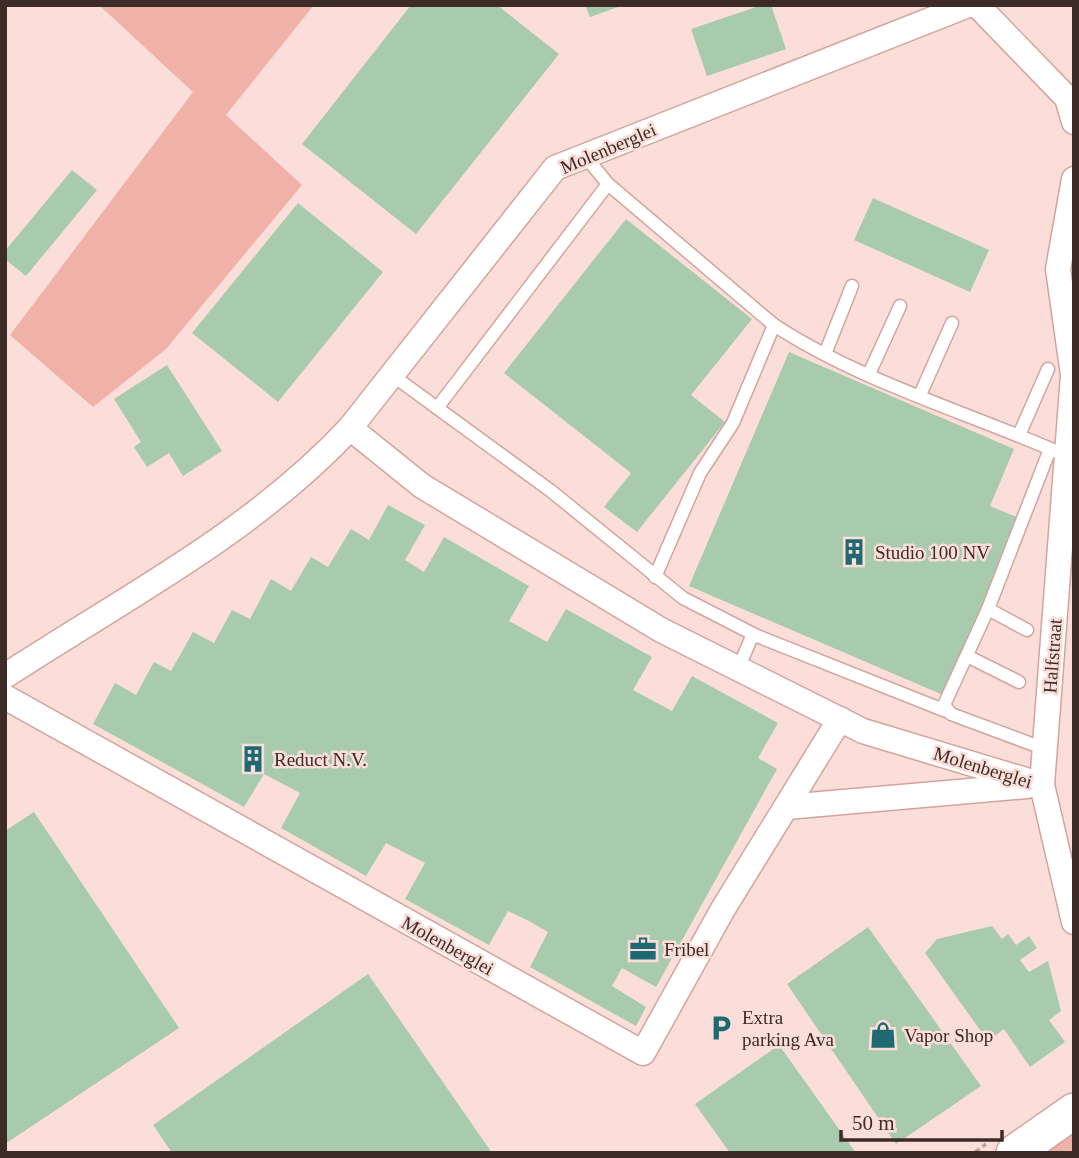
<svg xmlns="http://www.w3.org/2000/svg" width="1079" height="1158" viewBox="0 0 1079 1158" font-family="Georgia,serif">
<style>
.green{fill:#efb1a8}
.building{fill:#a8cbad}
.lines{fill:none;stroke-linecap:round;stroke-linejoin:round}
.lane-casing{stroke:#d3a49d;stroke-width:15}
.street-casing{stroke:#d3a49d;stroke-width:27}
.secondary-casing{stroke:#d3a49d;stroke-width:38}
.path{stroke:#bba29e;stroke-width:3.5;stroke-dasharray:7 3.5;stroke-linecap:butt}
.lane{stroke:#fff;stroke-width:12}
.street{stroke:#fff;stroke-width:24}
.secondary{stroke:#fff;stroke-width:35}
.labels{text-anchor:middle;stroke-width:5;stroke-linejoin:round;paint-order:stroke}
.street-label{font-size:19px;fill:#3d2b28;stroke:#fbded9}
.poi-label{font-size:19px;fill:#3d2b28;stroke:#fbded9;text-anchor:start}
</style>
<rect width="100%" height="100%" fill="#fbded9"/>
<g class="green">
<path d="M 99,5 L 314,5 L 226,115 L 302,185 L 166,349 L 93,407 L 10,335 L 193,92 Z"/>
<path d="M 1074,1126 L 1074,1153 L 1036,1153 Z"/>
</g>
<g class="building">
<path d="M 411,5 L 497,5 L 559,54 L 416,234 L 302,144 Z"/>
<path d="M 585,5 L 621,5 L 621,6 L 590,17 Z"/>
<path d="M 762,5 L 771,5 L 786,49 L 707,76 L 691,29 Z"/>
<path d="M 72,170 L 97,190 L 26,276 L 5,259 L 5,251 Z"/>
<path d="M 873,198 L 989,250 L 970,292 L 854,240 Z"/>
<path d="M 298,203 L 383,272 L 278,402 L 192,333 Z"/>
<path d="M 626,219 L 752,319 L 691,395 L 725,422 L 637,532 L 604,507 L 631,473 L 504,373 Z"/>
<path d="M 789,352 L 1014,449 L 990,506 L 1019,518 L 943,695 L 689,586 Z"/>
<path d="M 167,365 L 222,451 L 183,476 L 169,453 L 147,467 L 134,447 L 141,442 L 114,399 Z"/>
<path d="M 388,505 L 425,525 L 405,560 L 424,572 L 444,537 L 529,586 L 509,621 L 547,642 L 566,609 L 652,657 L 633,690 L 672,711 L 692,676 L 778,723 L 758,758 L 777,769 L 656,987 L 622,968 L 612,986 L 646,1007 L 636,1026 L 530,967 L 548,932 L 529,921 L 508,911 L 489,945 L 405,899 L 425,863 L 386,843 L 366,876 L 281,828 L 300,793 L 264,774 L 244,807 L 93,724 L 115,683 L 136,695 L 154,662 L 171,671 L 193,632 L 214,643 L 232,610 L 250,619 L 271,579 L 291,591 L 311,557 L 328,567 L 351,529 L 369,540 Z"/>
<path d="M 34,812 L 179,1028 L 5,1144 L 5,831 Z"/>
<path d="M 992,926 L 1002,939 L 1008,934 L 1016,945 L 1029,936 L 1037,948 L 1020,960 L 1029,972 L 1048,961 L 1061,1011 L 1049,1020 L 1065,1042 L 1030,1067 L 1004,1029 L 988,1041 L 925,953 L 937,939 Z"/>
<path d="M 868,927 L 981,1086 L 896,1144 L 787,984 Z"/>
<path d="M 368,974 L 492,1153 L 172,1153 L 153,1125 Z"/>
<path d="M 779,1045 L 856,1153 L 730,1153 L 695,1104 Z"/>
</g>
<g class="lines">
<defs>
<g id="lane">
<path d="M 585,156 L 608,184 L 774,325 C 863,383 970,413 1067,456"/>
<path d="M 825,354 L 852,286"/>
<path d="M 869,374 L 900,306"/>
<path d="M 392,375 L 551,491 L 683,598 L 757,636 L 946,711"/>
<path d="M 920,395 L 952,323"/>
<path d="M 437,408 L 608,184"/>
<path d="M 1019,435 L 1048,369"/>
<path d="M 655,577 L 700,473 L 733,423 L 774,325"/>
<path d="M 988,609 L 1027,630"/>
<path d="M 967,656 L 1019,682"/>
<path d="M 738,669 L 753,634"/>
<path d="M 1045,749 L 951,714 L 944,705 L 988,609 L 1050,449"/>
</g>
<g id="street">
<path d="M 977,5 L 1067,98 L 1074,122"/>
<path d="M 1074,179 L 1058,269 L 1073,375 L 1042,785 L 1074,922"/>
<path d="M 350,428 L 422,486 L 661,630 L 863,731 L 1042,785"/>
<path d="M 5,676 C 124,598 252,533 350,428 L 555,168 L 968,5"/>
<path d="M 5,697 L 643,1053 L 723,909 L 840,719"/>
<path d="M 786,807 L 1027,786"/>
</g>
<path id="secondary" d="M 1014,1153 L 1074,1111"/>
</defs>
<use href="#lane" class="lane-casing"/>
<use href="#street" class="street-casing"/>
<use href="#secondary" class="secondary-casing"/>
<path class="path" d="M 974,1153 L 986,1144"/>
<use href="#lane" class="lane"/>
<use href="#street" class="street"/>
<use href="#secondary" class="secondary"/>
</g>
<defs>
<symbol id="building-bare" viewBox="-9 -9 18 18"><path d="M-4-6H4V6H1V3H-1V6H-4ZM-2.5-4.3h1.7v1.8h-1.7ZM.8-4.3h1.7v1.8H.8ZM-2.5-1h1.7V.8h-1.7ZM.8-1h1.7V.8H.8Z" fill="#1f6973" stroke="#fbded9" stroke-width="2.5" paint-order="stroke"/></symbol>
<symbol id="office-bare" viewBox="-9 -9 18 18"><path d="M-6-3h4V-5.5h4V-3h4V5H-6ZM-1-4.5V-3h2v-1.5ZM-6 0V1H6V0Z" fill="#1f6973" stroke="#fbded9" stroke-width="2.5" paint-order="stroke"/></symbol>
<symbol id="parking-bare" viewBox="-9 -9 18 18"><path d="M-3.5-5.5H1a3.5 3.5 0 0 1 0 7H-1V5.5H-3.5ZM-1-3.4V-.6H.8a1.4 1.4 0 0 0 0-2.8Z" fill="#1f6973" stroke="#fbded9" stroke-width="2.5" paint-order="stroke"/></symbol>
<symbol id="shop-bare" viewBox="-9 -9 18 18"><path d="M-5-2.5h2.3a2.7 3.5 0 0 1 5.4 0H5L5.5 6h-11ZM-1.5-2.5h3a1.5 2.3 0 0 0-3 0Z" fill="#1f6973" stroke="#fbded9" stroke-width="2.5" paint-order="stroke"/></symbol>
</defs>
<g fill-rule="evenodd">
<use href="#building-bare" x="835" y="533" width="38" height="38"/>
<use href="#building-bare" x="234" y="740" width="38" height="38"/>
<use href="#office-bare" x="624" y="930" width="38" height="38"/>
<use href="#parking-bare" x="702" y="1009" width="38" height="38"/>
<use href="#shop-bare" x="864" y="1016" width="38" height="38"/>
</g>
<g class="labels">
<g class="street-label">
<text transform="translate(608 148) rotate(-23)" y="7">Molenberglei</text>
<text transform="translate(1052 656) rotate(-86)" y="7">Halfstraat</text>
<text transform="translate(983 767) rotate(17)" y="7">Molenberglei</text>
<text transform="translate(448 945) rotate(29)" y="7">Molenberglei</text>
</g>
<g class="poi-label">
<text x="875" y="559">Studio 100 NV</text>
<text x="274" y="766">Reduct N.V.</text>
<text x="664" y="956">Fribel</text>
<text x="742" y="1024">Extra<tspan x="742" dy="22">parking Ava</tspan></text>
<text x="904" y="1042">Vapor Shop</text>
</g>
</g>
<rect width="1079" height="1158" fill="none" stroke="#3d2b28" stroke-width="14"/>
<path d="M841 1130v10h161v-10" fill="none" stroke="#3d2b28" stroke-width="3.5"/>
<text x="852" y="1130" font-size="21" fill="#3d2b28" stroke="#fbded9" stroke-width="5" paint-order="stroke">50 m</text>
</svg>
